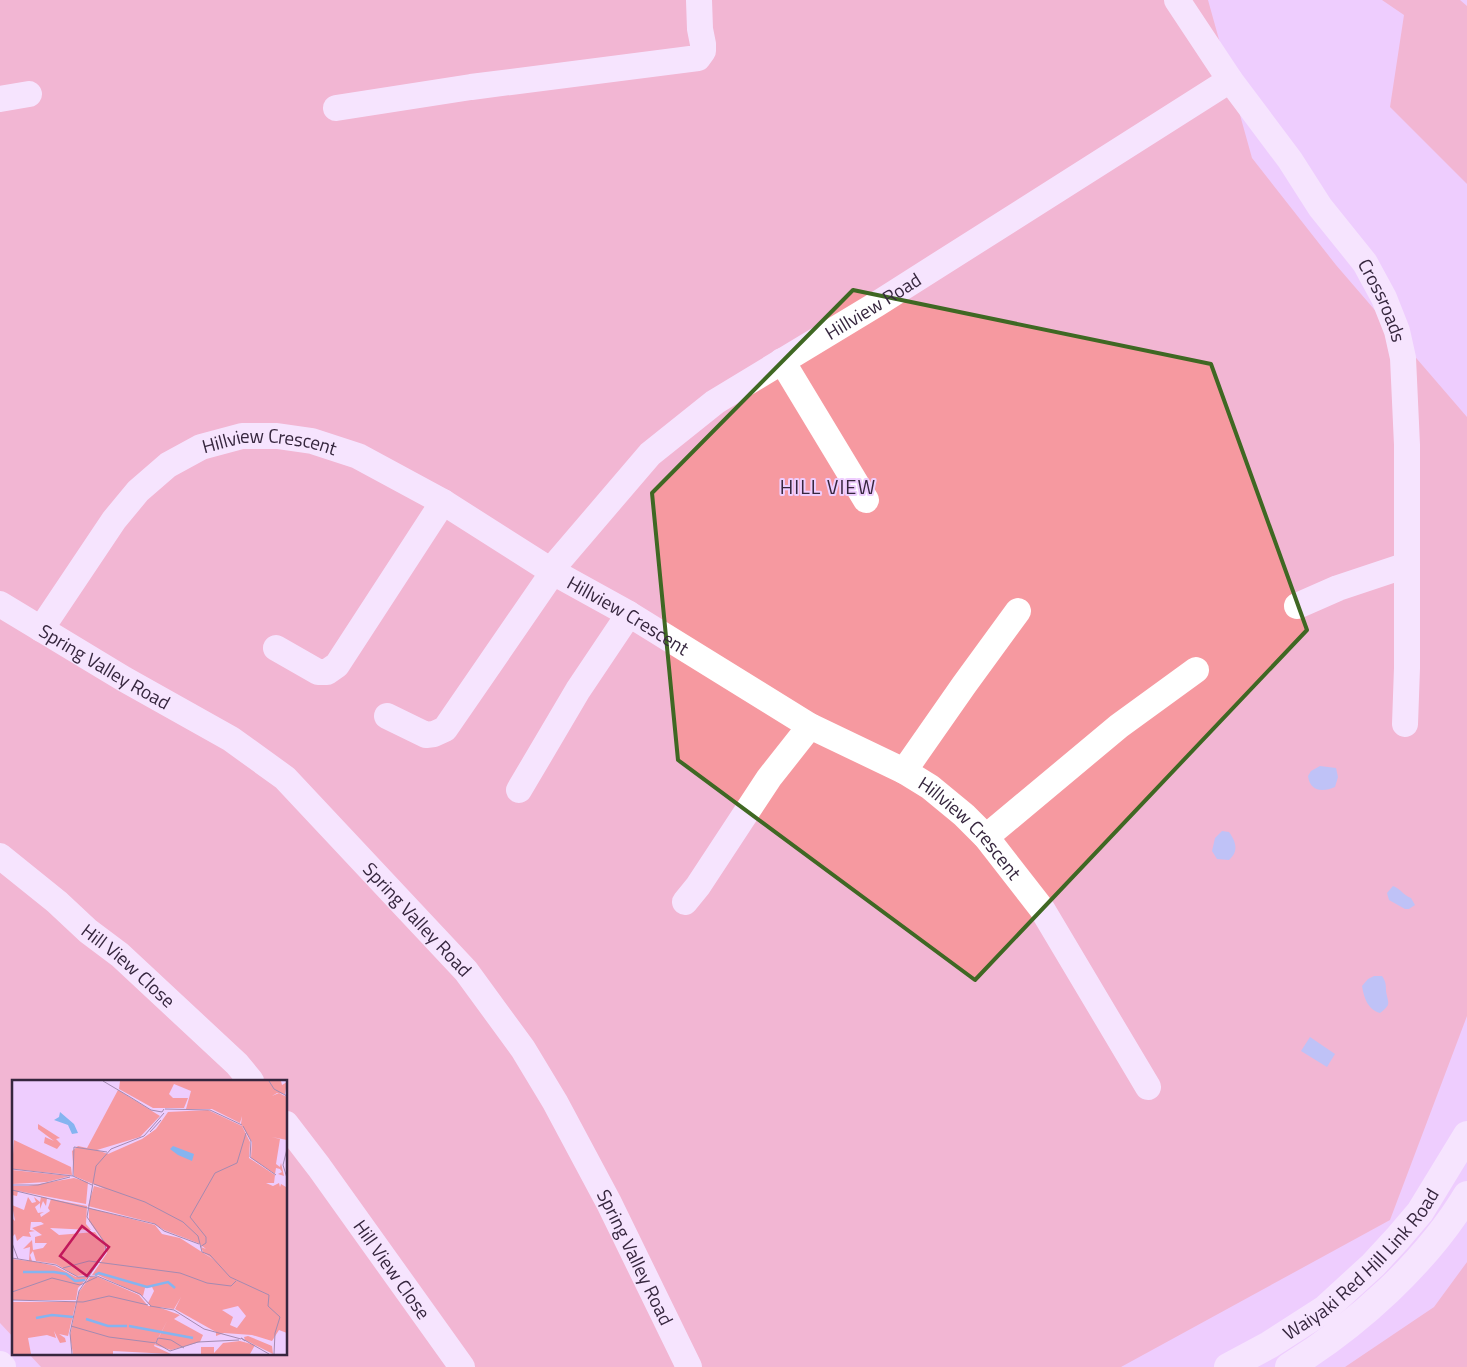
<svg xmlns="http://www.w3.org/2000/svg" width="1467" height="1367" viewBox="0 0 1467 1367" font-family="'Titillium Web',sans-serif">
<style>
.green{fill:#f699a0}
.water{fill:#85b4f0}
.lines{fill:none;stroke-linecap:round;stroke-linejoin:round}
.minor{stroke:#fff;stroke-width:26}
.major{stroke:#fff;stroke-width:28}
.marked{fill:none;stroke:#3f6823;stroke-width:4;stroke-linejoin:round}
.labels{text-anchor:middle;stroke-width:4;stroke-linejoin:round;paint-order:stroke}
.street-label{font-size:19px;fill:#36263e;stroke:#eecdfe}
.neighbourhood-label{font-size:20px;letter-spacing:1px;fill:#36263e;stroke:#eecdfe}
.inset-river{fill:none;stroke:#85b4f0;stroke-width:2.5}
.inset-road{fill:none;stroke:#a48ab1;stroke-width:1}
.view{fill:#c2185b;fill-opacity:0.15;stroke:#c2185b;stroke-width:2.5}
.inset-edge{fill:none;stroke:#36263e;stroke-width:2.5}
</style>
<rect width="100%" height="100%" fill="#eecdfe"/>
<g class="green">
<path d="M 0,0 L 1208,0 L 1252,158 L 1336,265 L 1467,417 L 1467,1016 L 1390,1220 L 1121,1367 L 41,1367 L 28,1353 L 286,1353 L 286,1081 L 14,1081 L 14,1338 L 0,1323 Z"/>
<path d="M 1382,0 L 1460,0 L 1467,6 L 1467,184 L 1390,107 L 1404,15 Z"/>
<path d="M 1467,1262 L 1467,1367 L 1345,1367 L 1434,1307 Z"/>
</g>
<g class="water">
<path d="M 1320,766 L 1336,768 L 1338,777 L 1335,787 C 1323,792 1310,792 1308,776 L 1311,771 Z"/>
<path d="M 1222,831 L 1229,832 C 1236,842 1239,851 1229,860 L 1217,859 L 1212,851 L 1215,838 Z"/>
<path d="M 1393,886 C 1401,889 1403,895 1411,898 L 1415,905 L 1409,909 L 1405,909 L 1389,900 L 1387,893 Z"/>
<path d="M 1374,976 L 1382,976 C 1386,982 1386,985 1386,991 C 1388,1004 1392,1004 1380,1013 C 1367,1009 1364,997 1362,986 L 1368,979 Z"/>
<path d="M 1310,1037 L 1335,1054 L 1327,1067 L 1301,1051 Z"/>
</g>
<g class="lines">
<g class="minor">
<path id="s1" d="M 1177,0 L 1230,80 L 1290,160 L 1320,207 L 1365,263 L 1384,298 L 1397,331 L 1403,358 L 1407,445 L 1407,668 L 1405,724"/>
<path d="M 0,99 L 29,94"/>
<path d="M 336,108 L 471,87 L 698,58 L 703,51 L 703,44 L 700,29 L 699,0"/>
<path d="M 782,361 L 866,500"/>
<path id="s2" d="M 550,571 L 650,454 L 715,402 L 877,304 L 1230,80"/>
<path id="s3" d="M 0,604 L 124,679 L 231,739 L 285,778 L 466,971 L 523,1049 L 555,1102 L 609,1203 L 689,1367"/>
<path d="M 1297,606 L 1338,588 L 1407,565"/>
<path id="s4" d="M 41,629 L 114,520 L 138,491 L 168,465 L 201,447 L 242,436 L 277,436 L 312,441 L 358,456 L 443,502 L 553,572 L 629,614 L 810,726 L 904,771 L 930,787 L 964,815 L 986,837 L 1042,909 L 1148,1087"/>
<path d="M 276,648 L 318,672 L 327,672 L 337,665 L 443,502"/>
<path d="M 387,716 L 426,735 L 434,734 L 445,729 L 553,572"/>
<path d="M 904,771 L 964,685 L 1018,611"/>
<path d="M 519,790 L 578,690 L 629,614"/>
<path d="M 986,837 L 1119,726 L 1196,670"/>
<path id="s5" d="M 0,856 L 57,902 L 88,931 L 120,955 L 237,1064 L 251,1081"/>
<path d="M 685,902 L 698,886 L 769,778 L 810,726"/>
<path id="s6" d="M 286,1124 L 319,1167 L 462,1367"/>
</g>
<g class="major">
<path d="M 0,1365 L 2,1367"/>
<path id="s7" d="M 1228,1367 L 1269,1345 L 1325,1309 L 1373,1265 L 1397,1239 L 1420,1212 L 1467,1135"/>
<path d="M 1289,1367 C 1357,1325 1426,1263 1467,1195"/>
</g>
</g>
<path d="M0 0H1467V1367H0ZM 853,290 L 1211,364 L 1307,630 L 975,980 L 678,760 L 652,493 Z" fill="#eecdfe" fill-opacity=".55" fill-rule="evenodd"/>
<path class="marked" d="M 853,290 L 1211,364 L 1307,630 L 975,980 L 678,760 L 652,493 Z"/>
<g class="labels">
<g class="street-label">
<text dy="7" stroke="none"><textPath href="#s1" startOffset="365">Crossroads</textPath></text>
<text dy="7" stroke="none"><textPath href="#s2" startOffset="422">Hillview Road</textPath></text>
<text dy="7" stroke="none"><textPath href="#s4" startOffset="316">Hillview Crescent</textPath></text>
<text dy="7" stroke="none"><textPath href="#s4" startOffset="721">Hillview Crescent</textPath></text>
<text dy="7" stroke="none"><textPath href="#s3" startOffset="122">Spring Valley Road</textPath></text>
<text dy="7" stroke="none"><textPath href="#s4" startOffset="1126">Hillview Crescent</textPath></text>
<text dy="7" stroke="none"><textPath href="#s3" startOffset="528">Spring Valley Road</textPath></text>
<text dy="7" stroke="none"><textPath href="#s5" startOffset="169">Hill View Close</textPath></text>
<text dy="7" stroke="none"><textPath href="#s3" startOffset="932">Spring Valley Road</textPath></text>
<text dy="7" stroke="none"><textPath href="#s7" startOffset="170">Waiyaki Red Hill Link Road</textPath></text>
<text dy="7" stroke="none"><textPath href="#s6" startOffset="180">Hill View Close</textPath></text>
</g>
<g class="neighbourhood-label">
<text x="828" y="494">HILL VIEW</text>
</g>
</g>
<g transform="translate(12 1080)">
<rect width="275" height="275" fill="#eecdfe"/>
<path d="M 108,1 L 269,1 L 270,5 L 275,2 L 273,14 L 267,13 L 265,13 L 260,16 L 267,13 L 275,17 L 275,60 L 260,57 L 268,59 L 264,84 L 268,87 L 269,83 L 272,96 L 266,94 L 270,92 L 268,89 L 264,88 L 263,94 L 239,78 L 240,62 L 229,44 L 230,36 L 228,43 L 200,29 L 174,29 L 179,11 L 162,4 L 157,14 L 161,18 L 176,18 L 172,28 L 141,28 L 107,9 ZM 106,10 L 148,36 L 128,57 L 85,70 L 96,74 L 130,59 L 144,49 L 156,32 L 196,30 L 230,46 L 238,62 L 237,78 L 263,95 L 262,103 L 254,103 L 261,106 L 267,103 L 268,107 L 269,104 L 274,107 L 275,103 L 275,253 L 267,250 L 260,261 L 240,255 L 212,253 L 204,256 L 204,252 L 163,229 L 169,217 L 162,229 L 146,227 L 168,235 L 162,239 L 191,255 L 188,262 L 159,270 L 143,265 L 155,241 L 142,266 L 159,274 L 101,271 L 101,274 L 61,274 L 58,256 L 67,212 L 78,197 L 86,197 L 127,215 L 136,226 L 139,226 L 136,223 L 142,211 L 140,207 L 133,208 L 131,216 L 86,195 L 80,195 L 95,173 L 95,167 L 77,141 L 77,128 L 143,145 L 150,154 L 168,158 L 204,181 L 191,172 L 189,167 L 194,169 L 186,163 L 152,150 L 141,143 L 76,126 L 82,106 L 93,109 L 62,96 L 60,71 L 66,66 L 75,68 ZM 226,226 L 234,236 L 225,248 L 218,245 L 221,237 L 210,230 ZM 26,44 L 48,58 L 44,59 L 49,64 L 45,69 L 32,63 L 33,57 L 42,61 L 26,49 ZM 2,60 L 59,87 L 60,95 L 0,89 ZM 0,90 L 58,96 L 35,102 L 0,104 ZM 62,98 L 76,102 L 74,124 L 6,111 L 5,116 L 0,115 L 0,106 L 16,106 ZM 16,117 L 20,123 L 24,122 L 22,117 L 28,122 L 29,117 L 35,118 L 34,126 L 31,121 L 28,129 L 28,123 L 23,127 L 26,133 L 32,132 L 28,134 L 29,137 L 38,131 L 36,128 L 39,119 L 75,126 L 74,144 L 79,150 L 38,148 L 47,155 L 83,152 L 89,160 L 93,166 L 92,175 L 77,195 L 64,196 L 44,184 L 24,181 L 21,171 L 18,175 L 20,181 L 43,186 L 64,197 L 76,197 L 66,208 L 64,220 L 0,220 L 0,179 L 17,181 L 18,167 L 11,169 L 20,160 L 21,170 L 31,168 L 35,163 L 23,163 L 23,157 L 30,155 L 20,148 L 32,144 L 29,142 L 19,142 L 18,150 L 23,151 L 17,152 L 19,157 L 11,156 L 5,161 L 3,154 L 0,157 L 0,138 L 3,141 L 0,125 L 12,130 ZM 0,222 L 64,222 L 56,256 L 47,254 L 53,258 L 54,262 L 48,263 L 42,251 L 44,258 L 35,255 L 16,258 L 19,274 L 0,274 ZM 236,256 L 260,266 L 261,274 L 233,260 L 232,257 ZM 228,261 L 243,265 L 238,274 L 189,274 L 189,267 L 202,267 L 202,273 L 211,263 Z" fill="#f699a0" fill-rule="evenodd"/>
<path d="M 48,32 L 62,44 L 66,53 L 60,54 L 56,45 L 42,40 L 47,37 ZM 161,66 L 182,74 L 180,81 L 166,75 L 158,69 Z" fill="#85b4f0"/>
<path class="inset-river" d="M 11,192 L 42,192 L 54,194 L 63,201 L 73,200M 83,195 L 87,193 L 135,207 L 156,202 L 163,208M 24,238 L 40,235 L 61,237M 74,239 L 96,246 L 115,246M 117,246 L 181,258"/>
<path class="inset-road" d="M 91,1 L 118,17M 257,1 L 262,9 L 275,16M 118,17 L 139,30 L 150,32 L 152,29M 153,29 L 198,30 L 230,45M 231,46 L 239,61 L 238,77 L 264,95M 138,52 L 149,40M 275,69 L 271,85 L 275,98M 0,89 L 61,96 L 80,105M 61,96 L 62,67 L 95,72M 82,104 L 133,122 L 171,142 L 186,156 L 190,172 L 198,175 L 218,197 L 257,215 L 256,226 L 268,237 L 263,253 L 262,274M 0,105 L 26,105 L 58,97M 0,110 L 143,144 L 152,151 L 187,164M 0,163 L 6,179M 188,167 L 194,163 L 194,157 L 178,137 L 203,93 L 225,83 L 234,53M 0,178 L 44,185 L 66,197 L 85,196 L 128,214 L 139,226M 51,188 L 77,181 L 168,193 L 195,203 L 219,206 L 224,201M 0,212 L 40,198 L 68,205 L 85,197M 0,220 L 71,222 L 97,216 L 136,225M 138,226 L 162,230 L 192,249 L 229,259M 59,246 L 97,257 L 144,263M 233,261 L 229,258 L 257,274M 144,263 L 158,271 L 186,262 L 227,260M 144,263 L 146,258 L 159,260 L 172,268M 60,274 L 58,253 L 67,211 L 94,171 L 93,163 L 75,137 L 84,86 L 99,69 L 132,56 L 152,33"/>
<path class="view" d="M 70,146 L 97,167 L 75,196 L 48,176 Z"/>
<rect width="275" height="275" class="inset-edge"/>
</g>
</svg>
